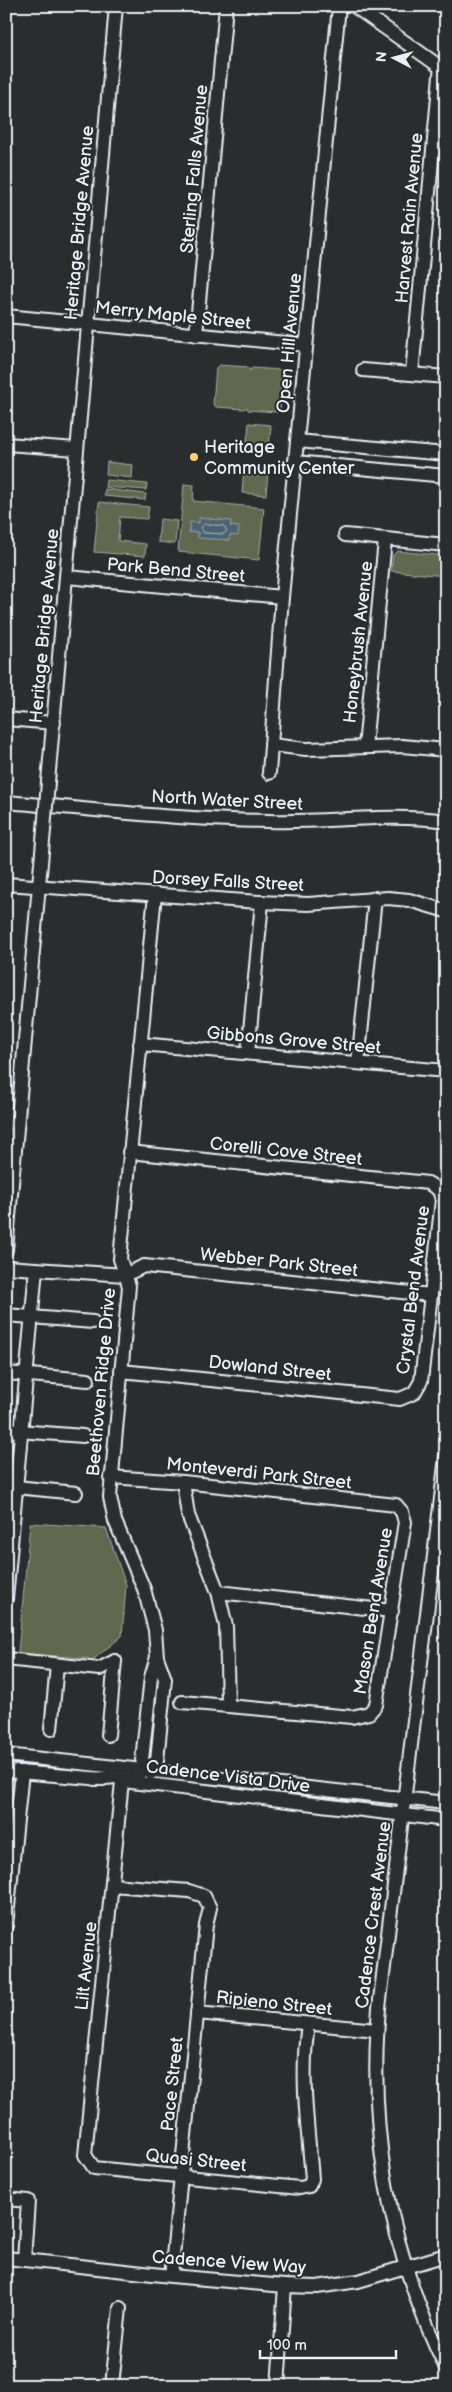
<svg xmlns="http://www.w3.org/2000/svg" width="452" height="2392" viewBox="0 0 452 2392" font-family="'Balsamiq Sans',sans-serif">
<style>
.green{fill:#606950;stroke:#a4ada4;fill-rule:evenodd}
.water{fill:#4c6470;stroke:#8a9ca6}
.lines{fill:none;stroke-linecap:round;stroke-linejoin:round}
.shore{stroke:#aab9c2;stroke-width:1}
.minor-casing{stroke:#e8f1f8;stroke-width:16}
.minor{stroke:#2a2d2e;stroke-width:12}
.minor-bridge-casing{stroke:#e8f1f8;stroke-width:16;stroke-linecap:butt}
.minor-bridge{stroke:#2a2d2e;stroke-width:12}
.poi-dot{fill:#ffd166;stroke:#2a2d2e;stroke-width:2}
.labels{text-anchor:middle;stroke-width:4;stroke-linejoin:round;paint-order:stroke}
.street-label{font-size:18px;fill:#e8f1f8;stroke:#2a2d2e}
.poi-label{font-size:18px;fill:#e8f1f8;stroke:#2a2d2e;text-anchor:start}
</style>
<rect width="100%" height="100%" fill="#2a2d2e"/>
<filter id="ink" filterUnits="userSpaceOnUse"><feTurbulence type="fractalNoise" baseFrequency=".02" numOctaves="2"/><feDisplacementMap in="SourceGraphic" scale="10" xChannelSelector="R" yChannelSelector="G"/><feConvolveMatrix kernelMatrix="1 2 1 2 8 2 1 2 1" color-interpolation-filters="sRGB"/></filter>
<g filter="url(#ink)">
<g class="green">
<path d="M 219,365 L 248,367 L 250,371 L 252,368 L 281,370 L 283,374 L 280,410 L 277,412 L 248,410 L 247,407 L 244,409 L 216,407 L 213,404 L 216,368 Z"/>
<path d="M 249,423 L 271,425 L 269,449 L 265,448 L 264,451 L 246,449 Z"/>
<path d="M 107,462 L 133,465 L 132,478 L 106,475 Z"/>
<path d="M 244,466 L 262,468 L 262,471 L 268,472 L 266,495 L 242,493 Z"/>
<path d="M 106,480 L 147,484 L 146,490 L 105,487 Z"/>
<path d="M 184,484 L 194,485 L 193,501 L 264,508 L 259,560 L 178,552 ZM 200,518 L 230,521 L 230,526 L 239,527 L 229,535 L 229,540 L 198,537 L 198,532 L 189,532 L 190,523 L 199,523 Z"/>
<path d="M 105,489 L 146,494 L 145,500 L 104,496 Z"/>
<path d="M 99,502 L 149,507 L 147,519 L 120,517 L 118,541 L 146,544 L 145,556 L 94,552 Z"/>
<path d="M 160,519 L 177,521 L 175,544 L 158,542 Z"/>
<path d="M 398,551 L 446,556 L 446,576 L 391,571 L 393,555 Z"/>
<path d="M 30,1523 L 106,1528 L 126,1585 L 122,1636 L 94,1659 L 18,1653 Z"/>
</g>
<path class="water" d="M 199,518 L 231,521 L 230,526 L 239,527 L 238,536 L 230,535 L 229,540 L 198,538 L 198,532 L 189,532 L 190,522 L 199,523 Z"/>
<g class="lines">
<path class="shore" d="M 205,524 L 224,526 L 227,531 L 224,534 L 204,533 L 201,528 Z"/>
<defs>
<g id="minor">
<path d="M 354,6 L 446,71"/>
<path d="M 6,316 L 306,345"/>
<path d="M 196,335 L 226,6"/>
<path d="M 363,370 L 446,377"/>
<path d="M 412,373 L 441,65"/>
<path d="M 297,441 L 446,454"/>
<path d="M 6,444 L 77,449"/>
<path d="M 295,462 L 446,476"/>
<path d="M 345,535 L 446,545"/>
<path d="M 67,577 L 282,597"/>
<path d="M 6,719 L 54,723"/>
<path d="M 271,745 L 306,749 L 402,746 L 446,750"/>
<path d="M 365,747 L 385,540"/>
<path d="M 269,773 L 282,597 L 339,6"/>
<path d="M 48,782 L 116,6"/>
<path d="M 6,802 C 93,809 180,820 268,821 C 328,823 386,813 446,821"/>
<path d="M 6,884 L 259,902 L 308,904 L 388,898 L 409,900 L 446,911"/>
<path d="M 140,1044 L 446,1071"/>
<path d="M 248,1053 L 262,902"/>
<path d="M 358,1063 L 375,898"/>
<path d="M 6,1250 L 44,830"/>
<path d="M 6,1267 L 125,1275 L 144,1266 L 431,1295"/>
<path d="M 6,1315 L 93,1322"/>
<path d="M 121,1371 L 400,1399 L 414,1393 L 421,1381 L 442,1200 L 439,1190 L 428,1183 L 129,1152"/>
<path d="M 6,1373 L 88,1380"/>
<path d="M 6,1430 L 83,1436"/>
<path d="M 446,1457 L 379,2008 C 368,2133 391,2255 446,2368"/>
<path d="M 110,1477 L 183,1482 L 396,1505 L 402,1512 L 405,1522 L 376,1705 L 369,1713 L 352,1717 L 182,1702"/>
<path d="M 183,1482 L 188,1515 L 218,1592 L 226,1626 L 228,1704"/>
<path d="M 16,1487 L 76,1493"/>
<path d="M 218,1592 L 392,1611"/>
<path d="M 6,1599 L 36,1269"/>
<path d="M 6,1659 L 99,1669 L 115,1661"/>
<path d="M 51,1729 L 57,1665"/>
<path d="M 108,1735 L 115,1661"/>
<path d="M 6,1755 L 446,1803"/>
<path d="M 6,1771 L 103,1779"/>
<path d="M 151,1773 L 142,1760 L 151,1677 L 157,1657"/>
<path d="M 95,1779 L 137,1775 L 157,1761 L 165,1679 L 157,1657 L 155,1630 L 144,1589 L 115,1521 L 110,1497 L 129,1286 L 120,1259 L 155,894"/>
<path d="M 122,1781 L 85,2155 L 94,2168 L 300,2188 L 309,2186 L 312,2179 C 308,2128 300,2076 308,2025"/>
<path d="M 123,1781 L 446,1820"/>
<path d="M 112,1885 L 189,1891 L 204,1896 L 210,1908 L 206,1925 L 171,2276"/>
<path d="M 6,1926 L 22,1772"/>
<path d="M 197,2013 L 377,2030"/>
<path d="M 6,2199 L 28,2201 L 24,2260"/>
<path d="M 6,2258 L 171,2276 L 285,2286 L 317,2287 L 358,2281 L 446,2255"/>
<path d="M 112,2386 L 120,2308"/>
<path d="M 278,2386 L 285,2286"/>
</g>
</defs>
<use href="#minor" class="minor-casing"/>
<use href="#minor" class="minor"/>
<defs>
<path id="minor-bridge" d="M 44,830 L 48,782"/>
</defs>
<use href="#minor-bridge" class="minor-bridge-casing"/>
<use href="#minor-bridge" class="minor-bridge"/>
</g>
</g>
<circle class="poi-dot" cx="194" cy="457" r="5"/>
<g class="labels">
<g class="street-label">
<text transform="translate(194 169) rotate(-85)" y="6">Sterling Falls Avenue</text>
<text transform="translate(409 218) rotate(-85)" y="6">Harvest Rain Avenue</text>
<text transform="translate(79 223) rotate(-85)" y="6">Heritage Bridge Avenue</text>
<text transform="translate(173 315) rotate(6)" y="6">Merry Maple Street</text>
<text transform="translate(289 343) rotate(-85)" y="6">Open Hill Avenue</text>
<text transform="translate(176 570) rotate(5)" y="6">Park Bend Street</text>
<text transform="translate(44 626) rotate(-85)" y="6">Heritage Bridge Avenue</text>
<text transform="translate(358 642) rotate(-84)" y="6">Honeybrush Avenue</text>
<text transform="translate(227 800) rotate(3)" y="6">North Water Street</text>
<text transform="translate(228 881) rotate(3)" y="6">Dorsey Falls Street</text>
<text transform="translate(294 1040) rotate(5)" y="6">Gibbons Grove Street</text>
<text transform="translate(286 1151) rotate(6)" y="6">Corelli Cove Street</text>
<text transform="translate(279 1262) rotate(6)" y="6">Webber Park Street</text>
<text transform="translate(413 1290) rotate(-83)" y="6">Crystal Bend Avenue</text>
<text transform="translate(270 1368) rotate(6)" y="6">Dowland Street</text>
<text transform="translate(101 1382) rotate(-85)" y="6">Beethoven Ridge Drive</text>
<text transform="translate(259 1473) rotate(6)" y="6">Monteverdi Park Street</text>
<text transform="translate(373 1611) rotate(-81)" y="6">Mason Bend Avenue</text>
<text transform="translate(228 1776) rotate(7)" y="6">Cadence Vista Drive</text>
<text transform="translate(373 1915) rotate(-83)" y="6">Cadence Crest Avenue</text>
<text transform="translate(86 1966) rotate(-84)" y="6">Lilt Avenue</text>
<text transform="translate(274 2003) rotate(6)" y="6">Ripieno Street</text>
<text transform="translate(172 2084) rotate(-84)" y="6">Pace Street</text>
<text transform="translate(196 2160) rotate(6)" y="6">Quasi Street</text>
<text transform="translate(229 2262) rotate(4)" y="6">Cadence View Way</text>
</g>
<g class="poi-label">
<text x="204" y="453">Heritage<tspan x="204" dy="21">Community Center</tspan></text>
</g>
</g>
<rect width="452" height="2392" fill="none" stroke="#2a2d2e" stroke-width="25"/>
<rect x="12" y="12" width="427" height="2367" fill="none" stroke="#e8f1f8" stroke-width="2" filter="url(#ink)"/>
<g transform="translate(394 58) rotate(276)" stroke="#2a2d2e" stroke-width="4" paint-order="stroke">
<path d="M0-4L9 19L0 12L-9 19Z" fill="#e8f1f8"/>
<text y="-8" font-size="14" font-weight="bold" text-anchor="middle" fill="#e8f1f8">N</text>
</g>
<path d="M260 2350v8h136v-8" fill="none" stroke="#e8f1f8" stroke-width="2.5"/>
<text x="267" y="2350" font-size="15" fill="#e8f1f8" stroke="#2a2d2e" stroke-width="4" paint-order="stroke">100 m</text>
</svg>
